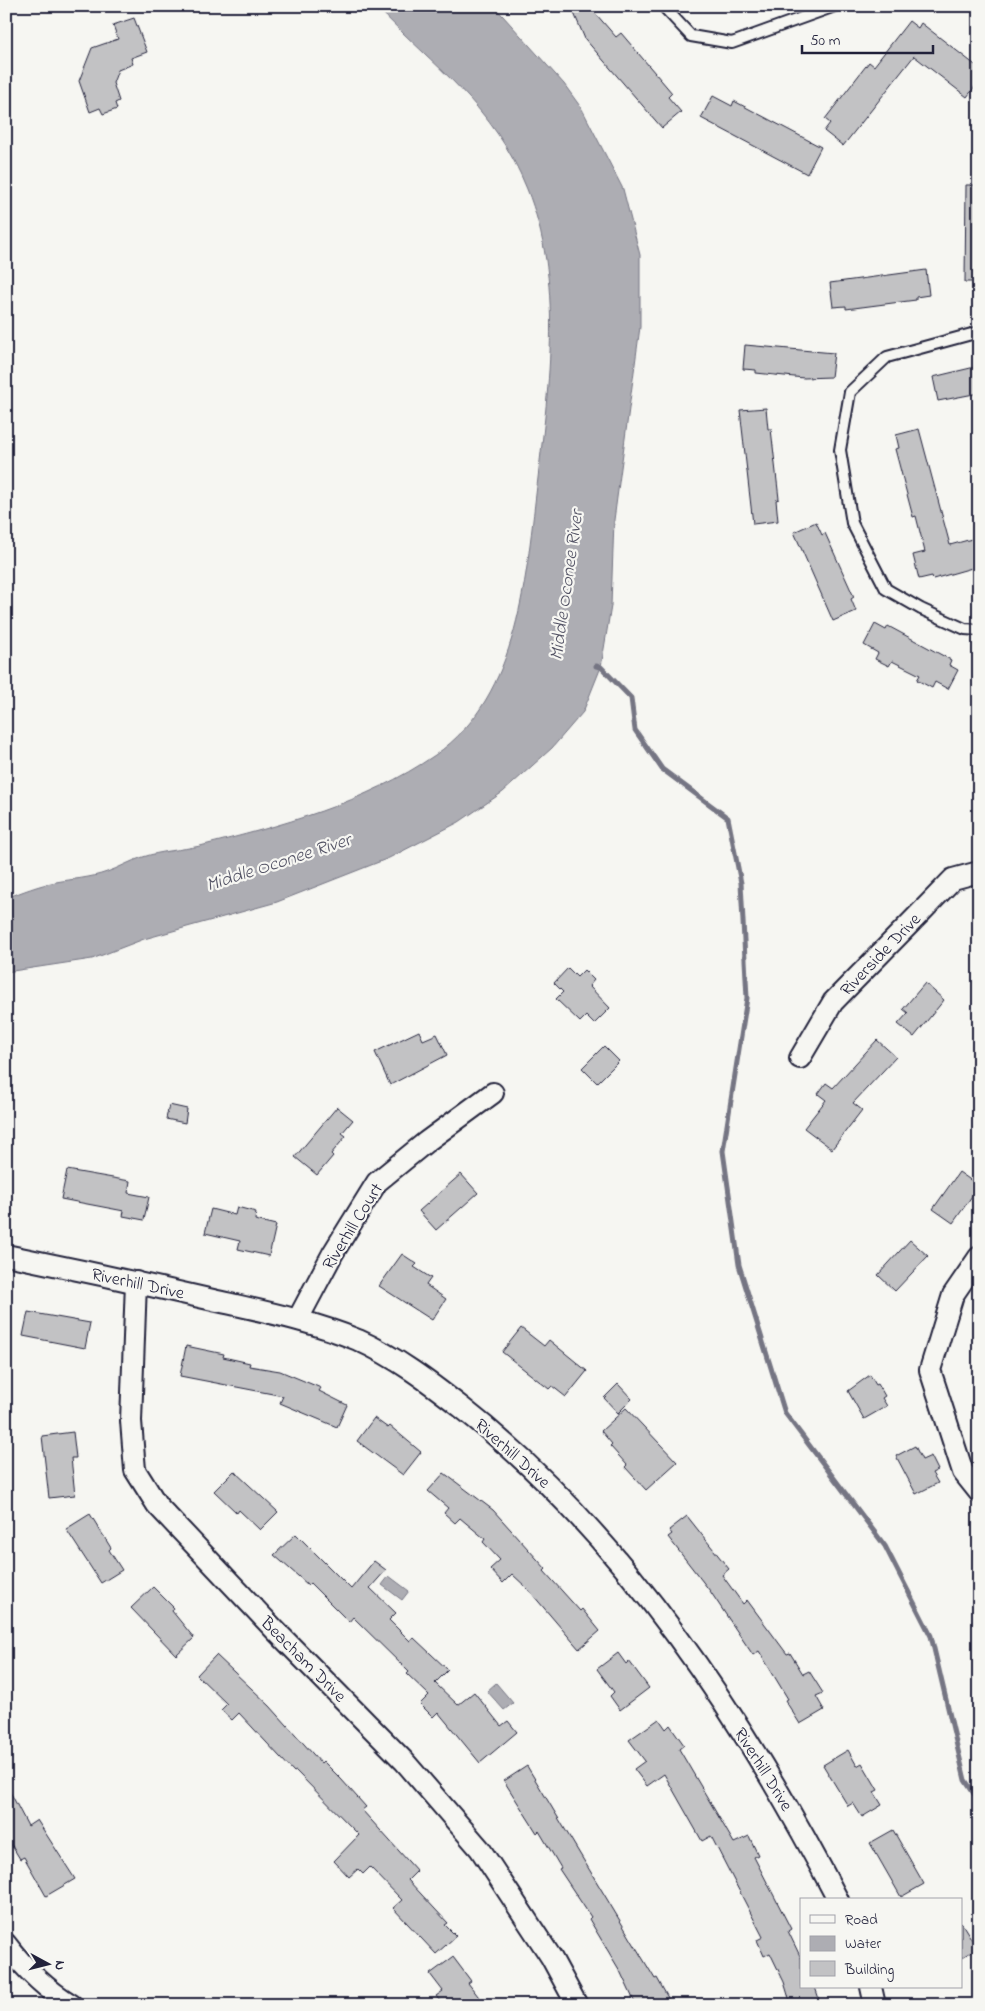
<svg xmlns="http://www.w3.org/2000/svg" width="985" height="2011" viewBox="0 0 985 2011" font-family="'Indie Flower',sans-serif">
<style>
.water{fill:#adadb3;stroke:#757583}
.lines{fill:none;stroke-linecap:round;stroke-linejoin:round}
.stream{stroke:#757583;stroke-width:5}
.building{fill:#c2c2c4;stroke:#22223b}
.service-casing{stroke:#22223b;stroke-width:14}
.minor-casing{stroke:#22223b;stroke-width:24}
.service{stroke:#f6f6f2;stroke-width:10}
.minor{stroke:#f6f6f2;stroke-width:20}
.labels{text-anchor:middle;stroke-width:4.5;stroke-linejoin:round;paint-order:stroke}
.street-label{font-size:18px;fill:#22223b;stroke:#f6f6f2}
.water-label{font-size:19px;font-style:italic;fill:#535365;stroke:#f6f6f2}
</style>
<rect width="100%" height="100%" fill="#f6f6f2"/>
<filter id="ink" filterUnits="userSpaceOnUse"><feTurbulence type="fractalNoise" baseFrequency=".02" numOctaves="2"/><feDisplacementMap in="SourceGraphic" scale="10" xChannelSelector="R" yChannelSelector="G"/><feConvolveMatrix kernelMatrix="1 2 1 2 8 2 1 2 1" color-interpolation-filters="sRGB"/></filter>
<g filter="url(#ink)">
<g class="water">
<path d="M 376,6 L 494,6 L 564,84 L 582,109 L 623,189 L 640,255 L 640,327 L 614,520 L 611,606 L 601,667 L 583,712 L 552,748 L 503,792 L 459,822 L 389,858 L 277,902 L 144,939 L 92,959 L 6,972 L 6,898 C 22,892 39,885 56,882 C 72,879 91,878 107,872 C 119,868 130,861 143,857 C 161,851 181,850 200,846 C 280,826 366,803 435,755 C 521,696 526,572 538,478 C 549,383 564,281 527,189 C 494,106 435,68 376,6 Z"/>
<path d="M 389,1576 L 409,1591 L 402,1600 L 382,1585 Z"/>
<path d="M 496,1683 L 513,1703 L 504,1710 L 487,1691 Z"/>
</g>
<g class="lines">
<path class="stream" d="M 596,666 L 601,667 L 631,698 L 635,730 L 662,769 L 728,818 L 741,883 L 747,998 L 723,1151 L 739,1265 L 785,1413 L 885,1546 L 931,1636 L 965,1780 L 979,1801"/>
</g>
<g class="building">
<path d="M 571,6 L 589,6 L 616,37 L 621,33 L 672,93 L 668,97 L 681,112 L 662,128 L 585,39 Z"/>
<path d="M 134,18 L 147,52 L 131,58 L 133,64 L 118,70 L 113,83 L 119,101 L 115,103 L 117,109 L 103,114 L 100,108 L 90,112 L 79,81 L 92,48 L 118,39 L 113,25 Z"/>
<path d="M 909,21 L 918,28 L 921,23 L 979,68 L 979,81 L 967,97 L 914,56 L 843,146 L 824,131 L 830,123 L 825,119 L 869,62 L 874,66 Z"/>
<path d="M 713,96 L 732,106 L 734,101 L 821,147 L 807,174 L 701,118 Z"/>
<path d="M 966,185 L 979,185 L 979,282 L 965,282 Z"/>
<path d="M 926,270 L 929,295 L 916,297 L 916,300 L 846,309 L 846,306 L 833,307 L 830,283 Z"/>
<path d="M 745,345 L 834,353 L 831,377 L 804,378 L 756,373 L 756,370 L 743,369 Z"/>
<path d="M 979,366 L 979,393 L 938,401 L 933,377 Z"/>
<path d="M 766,408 L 768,429 L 771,429 L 779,499 L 776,500 L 778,521 L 753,524 L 740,410 Z"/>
<path d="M 919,429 L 950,545 L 979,537 L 979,566 L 933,579 L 932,576 L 919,579 L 913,555 L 925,552 L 916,516 L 913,517 L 895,449 L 899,448 L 896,435 Z"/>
<path d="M 816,522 L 822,535 L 825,533 L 854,597 L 851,599 L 856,611 L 833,621 L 794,532 Z"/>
<path d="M 875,624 L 886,630 L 888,626 L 951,660 L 949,665 L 958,670 L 948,689 L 935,682 L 932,688 L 917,680 L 920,675 L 892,661 L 889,666 L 875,659 L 878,653 L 864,645 Z"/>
<path d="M 568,968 L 577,977 L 584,970 L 594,980 L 589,986 L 610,1008 L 594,1024 L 586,1016 L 580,1022 L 556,999 L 563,992 L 554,983 Z"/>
<path d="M 925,983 L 944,1000 L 914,1037 L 898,1024 L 908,1013 L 903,1009 Z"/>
<path d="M 419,1031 L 423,1040 L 437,1034 L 447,1055 L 390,1085 L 375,1052 Z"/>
<path d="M 877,1040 L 896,1057 L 853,1103 L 862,1110 L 832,1149 L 804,1128 L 826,1100 L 818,1094 L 826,1083 L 833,1088 Z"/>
<path d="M 604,1046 L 619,1061 L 597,1083 L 582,1068 Z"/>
<path d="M 169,1105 L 187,1109 L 185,1123 L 166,1119 Z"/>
<path d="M 337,1107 L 353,1120 L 342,1133 L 346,1136 L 331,1154 L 333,1156 L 317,1175 L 295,1157 Z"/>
<path d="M 67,1170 L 130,1181 L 128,1193 L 149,1197 L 144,1220 L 123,1216 L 124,1211 L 61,1199 Z"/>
<path d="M 959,1172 L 979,1186 L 953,1223 L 933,1209 Z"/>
<path d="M 461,1174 L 478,1193 L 436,1230 L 419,1211 Z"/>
<path d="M 237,1207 L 256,1212 L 255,1220 L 276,1225 L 269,1256 L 238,1249 L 240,1241 L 205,1233 L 211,1209 L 235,1215 Z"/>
<path d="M 910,1240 L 928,1256 L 895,1291 L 878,1275 Z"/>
<path d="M 402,1254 L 417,1264 L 414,1267 L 431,1278 L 426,1285 L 446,1299 L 432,1320 L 379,1286 Z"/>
<path d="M 28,1312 L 90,1323 L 85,1348 L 23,1336 Z"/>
<path d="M 521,1328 L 544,1346 L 549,1340 L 587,1371 L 566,1397 L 552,1386 L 549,1389 L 502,1352 Z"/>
<path d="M 186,1346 L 224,1354 L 223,1357 L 250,1363 L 249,1366 L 280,1371 L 321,1388 L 319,1391 L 347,1405 L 337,1427 L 280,1403 L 283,1396 L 180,1376 Z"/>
<path d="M 870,1375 L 876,1385 L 878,1384 L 885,1396 L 882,1398 L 887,1406 L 864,1419 L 848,1391 Z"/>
<path d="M 618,1384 L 632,1399 L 618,1413 L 604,1398 Z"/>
<path d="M 626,1408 L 677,1462 L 646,1490 L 625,1467 L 627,1465 L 610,1446 L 612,1444 L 601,1431 Z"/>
<path d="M 374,1418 L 388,1428 L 390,1426 L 421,1452 L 403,1475 L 357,1441 Z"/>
<path d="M 73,1432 L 76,1458 L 71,1458 L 75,1495 L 49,1498 L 42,1436 Z"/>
<path d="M 915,1446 L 922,1460 L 931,1456 L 938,1470 L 932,1473 L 938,1483 L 916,1494 L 896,1456 Z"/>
<path d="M 234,1471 L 278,1512 L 260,1530 L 239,1510 L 237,1513 L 214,1491 Z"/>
<path d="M 444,1473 L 493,1510 L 546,1569 L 544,1571 L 580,1611 L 582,1609 L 600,1631 L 579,1649 L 527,1588 L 512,1574 L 503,1583 L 490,1569 L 500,1560 L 483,1542 L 485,1539 L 460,1518 L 455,1523 L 444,1513 L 448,1508 L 428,1491 Z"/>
<path d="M 90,1514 L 111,1548 L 109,1550 L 122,1570 L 101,1583 L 66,1529 Z"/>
<path d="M 687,1516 L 729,1569 L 722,1575 L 743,1604 L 747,1600 L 787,1654 L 790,1653 L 803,1674 L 809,1671 L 823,1693 L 816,1696 L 824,1710 L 800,1724 L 785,1700 L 788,1699 L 759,1651 L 753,1655 L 710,1591 L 668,1537 L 672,1534 L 669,1530 Z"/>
<path d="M 296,1534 L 351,1589 L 374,1561 L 386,1570 L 370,1588 L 396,1613 L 389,1620 L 410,1641 L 414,1638 L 448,1670 L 435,1683 L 458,1705 L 474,1692 L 501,1726 L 508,1721 L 517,1732 L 480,1763 L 438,1712 L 433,1717 L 420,1704 L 429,1695 L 407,1674 L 409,1672 L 353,1617 L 349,1622 L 310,1583 L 308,1585 L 298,1576 L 274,1555 Z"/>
<path d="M 153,1587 L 174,1608 L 172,1611 L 194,1638 L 176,1655 L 131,1608 Z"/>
<path d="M 618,1653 L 626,1664 L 629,1661 L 649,1688 L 620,1710 L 610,1696 L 614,1692 L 597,1669 Z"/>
<path d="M 216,1655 L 270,1706 L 321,1763 L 323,1761 L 341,1779 L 366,1807 L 362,1810 L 417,1871 L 408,1880 L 448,1923 L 445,1925 L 456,1936 L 436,1954 L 393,1908 L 402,1900 L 370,1867 L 363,1874 L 358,1869 L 349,1877 L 334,1861 L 359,1835 L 296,1771 L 294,1772 L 239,1713 L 232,1720 L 221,1710 L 227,1704 L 197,1675 Z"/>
<path d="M 659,1719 L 666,1729 L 670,1725 L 684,1745 L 679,1749 L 734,1843 L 749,1836 L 758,1855 L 754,1857 L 791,1929 L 788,1931 L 801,1958 L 801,1987 L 815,1987 L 821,2005 L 791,2005 L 784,1982 L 770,1953 L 764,1956 L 757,1940 L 763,1937 L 711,1836 L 702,1841 L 664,1774 L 647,1786 L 634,1769 L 645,1761 L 629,1740 Z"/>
<path d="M 848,1750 L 857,1766 L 862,1763 L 878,1790 L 874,1792 L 882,1805 L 862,1817 L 853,1803 L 848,1806 L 823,1765 Z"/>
<path d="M 527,1766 L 655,1979 L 657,1978 L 672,2005 L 636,2005 L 620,1971 L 589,1919 L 591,1917 L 559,1869 L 561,1868 L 539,1831 L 537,1833 L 504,1781 Z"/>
<path d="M 6,1784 L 28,1826 L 37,1820 L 75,1879 L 46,1896 L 24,1857 L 20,1859 L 6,1836 Z"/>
<path d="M 893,1830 L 924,1884 L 901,1897 L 870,1843 Z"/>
<path d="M 961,1922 L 977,1948 L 961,1958 Z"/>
<path d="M 453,1957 L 471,1981 L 468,1983 L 485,2005 L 443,2005 L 436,1996 L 443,1991 L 430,1974 Z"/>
</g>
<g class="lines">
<defs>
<g id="service">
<path d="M 663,6 L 691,36 L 732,43 L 835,6"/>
<path d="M 979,332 L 887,357 L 850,392 L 840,450 L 852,523 L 886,589 L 921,609 L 965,629 L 979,630"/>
</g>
<g id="minor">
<path d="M 800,1058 L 833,1002 L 923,910 L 953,879 L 975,873 L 979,874"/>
<path d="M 6,1255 C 75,1269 144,1284 213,1300 C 262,1311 312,1321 358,1340 C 396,1357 429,1382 461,1407 C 622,1533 745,1720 838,1900"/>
<path d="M 979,1257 L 953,1295 L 930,1370 L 963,1472 L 979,1492"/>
<path d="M 136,1282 L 131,1421 L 135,1470 L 157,1505 L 274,1629 L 404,1761 L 480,1849 L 551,1957 L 577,2005"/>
<path d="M 298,1319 L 333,1253 L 377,1182 L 426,1142 L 493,1093"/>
<path d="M 6,1944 C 25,1969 45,1989 72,2005"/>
<path d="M 871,1987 L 875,2005"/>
</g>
</defs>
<use href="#service" class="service-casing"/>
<use href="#minor" class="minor-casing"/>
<use href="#service" class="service"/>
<use href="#minor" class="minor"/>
</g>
</g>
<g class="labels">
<g class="street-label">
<text transform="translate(880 954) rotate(-46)" y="6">Riverside Drive</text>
<text transform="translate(352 1226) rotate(-58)" y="6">Riverhill Court</text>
<text transform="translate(138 1283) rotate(12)" y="6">Riverhill Drive</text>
<text transform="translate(513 1453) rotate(42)" y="6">Riverhill Drive</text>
<text transform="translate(304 1659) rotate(45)" y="6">Beacham Drive</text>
<text transform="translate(764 1769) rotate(58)" y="6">Riverhill Drive</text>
</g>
<g class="water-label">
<text transform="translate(565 585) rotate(-82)" y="7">Middle Oconee River</text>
<text transform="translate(278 861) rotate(-18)" y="7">Middle Oconee River</text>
</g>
</g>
<rect width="985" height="2011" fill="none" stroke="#f6f6f2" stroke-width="25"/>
<rect x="12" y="12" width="960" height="1986" fill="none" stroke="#22223b" stroke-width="2" filter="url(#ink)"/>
<rect x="800" y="1898" width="162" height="90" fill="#f6f6f2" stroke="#a1a1a9"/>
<rect x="810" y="1915" width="25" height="8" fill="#f6f6f2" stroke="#a1a1a9"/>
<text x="845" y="1924" font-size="15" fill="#22223b">Road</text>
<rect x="810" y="1936" width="25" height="15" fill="#adadb3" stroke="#a1a1a9"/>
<text x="845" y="1948" font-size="15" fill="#22223b">Water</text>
<rect x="810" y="1961" width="25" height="15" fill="#c2c2c4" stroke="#a1a1a9"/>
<text x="845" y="1974" font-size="15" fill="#22223b">Building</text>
<g transform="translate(48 1964) rotate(97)" stroke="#f6f6f2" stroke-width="4" paint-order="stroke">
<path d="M0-4L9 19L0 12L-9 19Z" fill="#22223b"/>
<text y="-8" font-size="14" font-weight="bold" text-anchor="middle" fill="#22223b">N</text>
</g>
<path d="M802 45v8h131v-8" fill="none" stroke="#22223b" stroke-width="2.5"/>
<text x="810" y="45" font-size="15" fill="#22223b" stroke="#f6f6f2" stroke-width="4" paint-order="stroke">50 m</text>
</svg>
